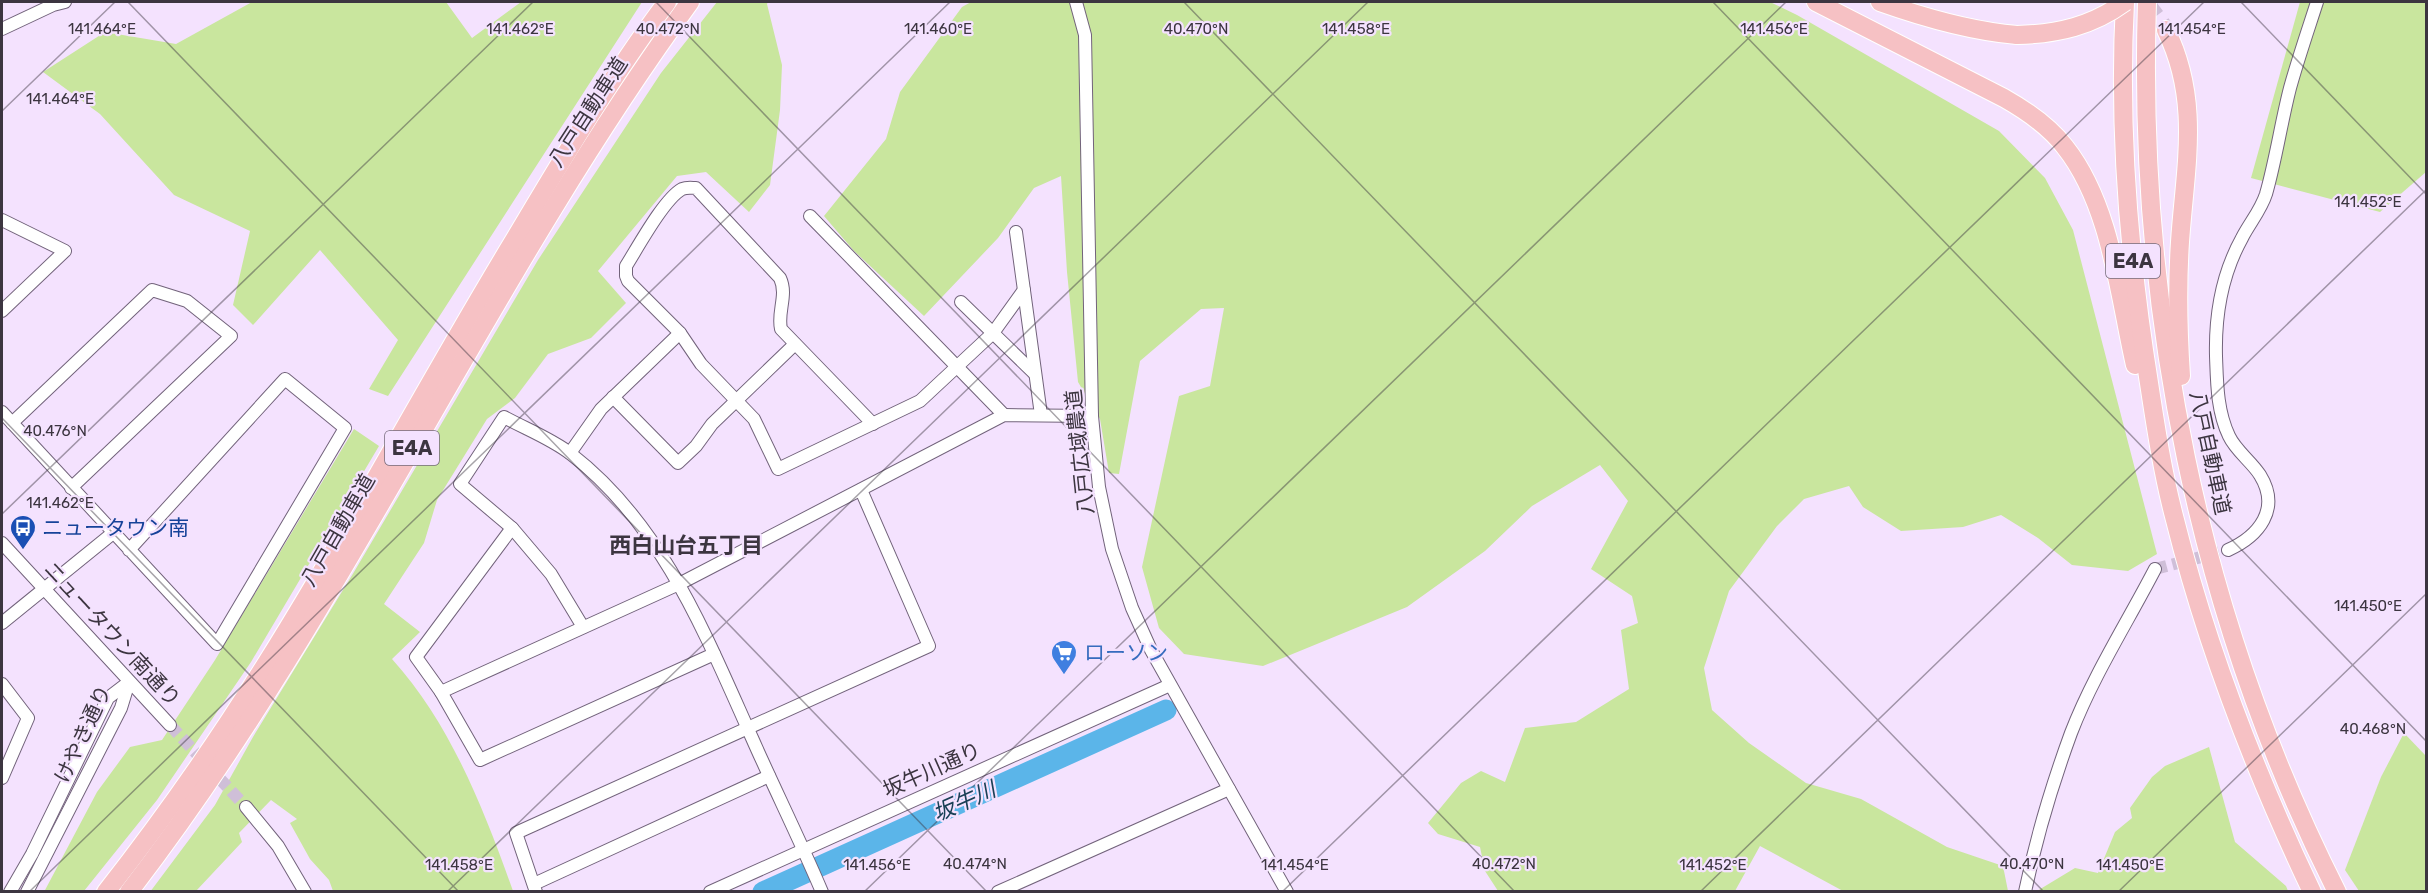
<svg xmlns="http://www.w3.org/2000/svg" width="2428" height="893" viewBox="0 0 2428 893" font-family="Rubik,'Noto Sans JP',sans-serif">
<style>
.green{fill:#c9e69e}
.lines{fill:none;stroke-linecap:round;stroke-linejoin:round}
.river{stroke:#5bb5e9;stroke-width:21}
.minor-tunnel{stroke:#cfbfd8;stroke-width:12;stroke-dasharray:12 6;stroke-linecap:butt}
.highway-tunnel{stroke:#cfbfd8;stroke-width:18;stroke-dasharray:18 9;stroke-linecap:butt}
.minor-casing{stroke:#72637b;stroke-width:14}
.highway-casing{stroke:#fff;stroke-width:20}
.minor{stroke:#fff;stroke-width:12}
.highway{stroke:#f6c1c4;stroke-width:18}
.highway-bridge-casing{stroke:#fff;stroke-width:20;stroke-linecap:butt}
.highway-bridge{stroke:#f6c1c4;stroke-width:18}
.ticks{fill:none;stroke:#3c3540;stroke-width:1.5;stroke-opacity:0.45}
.labels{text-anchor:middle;stroke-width:4.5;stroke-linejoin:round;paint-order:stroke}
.shield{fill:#f4e2fe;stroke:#736979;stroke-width:1.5}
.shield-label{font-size:20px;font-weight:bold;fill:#3c3540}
.street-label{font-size:21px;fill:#3c3540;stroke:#f4e2fe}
.transit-label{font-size:21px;fill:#164399;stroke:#f4e2fe;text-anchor:start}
.shop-label{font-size:21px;fill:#366cbe;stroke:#f4e2fe;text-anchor:start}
.neighbourhood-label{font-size:22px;font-weight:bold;fill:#3c3540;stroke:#f4e2fe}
.water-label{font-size:22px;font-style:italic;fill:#1a4056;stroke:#f4e2fe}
.ticks-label{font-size:15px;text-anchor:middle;fill:#3c3540;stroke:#f4e2fe;stroke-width:4.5;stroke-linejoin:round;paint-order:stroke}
</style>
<rect width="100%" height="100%" fill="#f4e2fe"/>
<g class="green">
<path d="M 252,2 L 446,2 L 472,38 L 521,2 L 642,2 L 388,396 L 369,389 L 398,340 L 320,250 L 253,325 L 233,305 L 250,231 L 174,195 L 100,114 L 43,72 L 105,32 L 176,44 Z"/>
<path d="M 717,2 L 768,2 L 767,4 L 782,65 L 780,110 L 770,185 L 749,212 L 706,172 L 677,176 L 598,271 L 626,303 L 591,338 L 548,354 L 515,398 L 487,419 L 437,500 L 424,543 L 384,604 L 420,632 L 392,659 C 451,724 484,810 513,891 L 333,891 L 329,880 L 310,859 L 290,823 L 297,819 L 271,800 L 239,833 L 242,842 L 196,891 L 150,892 L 215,805 L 253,737 L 354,572 L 538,260 L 661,73 Z"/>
<path d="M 971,2 L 1770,2 L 1797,15 L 1999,131 L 2045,178 L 2073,230 L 2157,554 L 2128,571 L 2072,565 L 2038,538 L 2001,515 L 1963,527 L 1901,531 L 1863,507 L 1849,486 L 1804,499 L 1777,526 L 1729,591 L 1704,668 L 1712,710 L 1749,743 L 1806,783 L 1861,799 L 1947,847 L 2003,866 L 2008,891 L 1843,891 L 1760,846 L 1735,891 L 1498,891 L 1485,871 L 1480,847 L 1438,834 L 1428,823 L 1461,783 L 1481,771 L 1505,782 L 1525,728 L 1576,722 L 1629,689 L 1621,630 L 1638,623 L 1632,596 L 1591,569 L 1628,501 L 1600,465 L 1532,506 L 1485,551 L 1407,607 L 1263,666 L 1184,654 L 1159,628 L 1142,567 L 1179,396 L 1210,386 L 1224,308 L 1201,309 L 1140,361 L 1119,474 L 1109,473 L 1100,419 L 1078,382 L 1067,272 L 1061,176 L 1034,188 L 998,238 L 924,316 L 854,251 L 824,216 L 886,139 L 900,92 L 962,7 Z"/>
<path d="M 2300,2 L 2426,2 L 2426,172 L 2380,212 L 2251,178 Z"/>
<path d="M 354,429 L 379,446 L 251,662 L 157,800 L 84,891 L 44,892 L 97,792 L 130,747 L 162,740 L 215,660 Z"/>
<path d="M 2404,733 L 2426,756 L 2426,891 L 2359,891 L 2345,870 L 2381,777 Z"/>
<path d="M 2209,747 L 2235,842 L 2286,886 L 2288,891 L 2037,891 L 2075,868 L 2098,873 L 2115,832 L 2132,818 L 2130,808 L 2152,777 L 2165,766 Z"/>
</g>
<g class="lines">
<path class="river" d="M 763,892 L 1166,710"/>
<g class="minor-tunnel">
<path d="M 2155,569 L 2228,550"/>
<path d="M 170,725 L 246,807"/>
</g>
<path class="highway-tunnel" d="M 2145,2 L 2166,30"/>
<defs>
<g id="minor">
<path d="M 1076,2 L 1085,35 L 1092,416 L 1099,487 L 1112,549 L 1132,608 L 1151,650 L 1287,892"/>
<path d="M 2,29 L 53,5 L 65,2"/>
<path d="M 810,216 L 1004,415"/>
<path d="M 2,220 L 65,251 L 2,311"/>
<path d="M 1016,232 L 1041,415"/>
<path d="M 961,302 L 1035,374"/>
<path d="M 680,333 L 628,281 L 626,276 L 626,266 C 638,247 664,199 682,189 C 687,187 692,188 696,188 L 780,278 C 788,295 777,312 781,329 L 873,424"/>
<path d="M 613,397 L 678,463 L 696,446 L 712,424 L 795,344"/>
<path d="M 2,412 L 217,644 L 345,428 L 285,379 L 129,550"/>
<path d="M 12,423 L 152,290 L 187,301 L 231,336 L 71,488"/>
<path d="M 570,453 L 601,409 L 680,333 L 701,364 L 754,419 L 778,469 L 920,401 L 993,333 L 1024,290"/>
<path d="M 512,528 L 416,657 L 441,692 L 480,760 L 714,654"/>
<path d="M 2,543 L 170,725"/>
<path d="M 2228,550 C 2259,536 2281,509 2260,475 C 2251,461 2236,451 2229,436 C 2217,411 2217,383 2216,356 C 2215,316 2222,274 2242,238 C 2249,224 2261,210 2266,194 C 2276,159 2281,123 2290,88 C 2298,59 2308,30 2317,2"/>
<path d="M 2,623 L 113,533"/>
<path d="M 583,627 L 551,574 L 512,528 L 460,484 L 504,417 C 526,429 552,439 571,454 C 663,525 706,636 752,738 C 775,790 800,840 822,892"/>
<path d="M 2,684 L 28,718 L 2,778"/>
<path d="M 441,692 L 679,584 L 1004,415 L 1092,416"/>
<path d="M 246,807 L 278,846 L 305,892"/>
<path d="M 534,884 L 769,776"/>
<path d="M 10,892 L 32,854 L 108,698 L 129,682"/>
<path d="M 27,892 L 121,708 L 129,682"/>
<path d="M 536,892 L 516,833 L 929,646 L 861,490"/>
<path d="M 710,892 L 1170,685"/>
<path d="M 998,892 L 1229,789"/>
<path d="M 2025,892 C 2036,838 2052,785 2071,733 C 2093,676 2127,623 2155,569"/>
</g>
<g id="highway">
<path d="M 1816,2 L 2004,98 C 2027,111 2049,126 2065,147 C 2111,205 2119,295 2135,365"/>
<path d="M 1880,2 C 1925,18 1970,31 2017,35"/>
<path d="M 2125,2 C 2118,129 2129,258 2149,383 C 2156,429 2163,475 2175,520 C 2207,648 2255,772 2312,892"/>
<path d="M 2147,2 C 2137,308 2198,617 2337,892"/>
<path d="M 2166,30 C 2201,101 2185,167 2180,242 C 2177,287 2178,331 2181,376"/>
<path d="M 106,892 C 150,836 191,779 230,720 C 332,565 417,400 513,242 C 562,160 610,78 667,2"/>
<path d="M 129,892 C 344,613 483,286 690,2"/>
</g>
</defs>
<use href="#minor" class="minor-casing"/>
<use href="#highway" class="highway-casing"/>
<use href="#minor" class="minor"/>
<use href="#highway" class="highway"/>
<defs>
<path id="highway-bridge" d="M 2017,35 C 2058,34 2092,26 2125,2"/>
</defs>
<use href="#highway-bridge" class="highway-bridge-casing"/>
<use href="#highway-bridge" class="highway-bridge"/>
</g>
<path class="ticks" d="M 128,2 L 987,892M 656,2 L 1515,892M 1184,2 L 2044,892M 1713,2 L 2426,741M 2241,2 L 2426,194M 2,111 L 115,2M 2,418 L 459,892M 2,514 L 533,2M 29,892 L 950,2M 447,892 L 1368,2M 864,892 L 1786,2M 1282,892 L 2204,2M 1700,892 L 2426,190M 2118,892 L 2426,594"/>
<defs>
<symbol id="bus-pin" viewBox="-11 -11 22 30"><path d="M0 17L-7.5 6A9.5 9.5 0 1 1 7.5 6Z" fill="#1a4fb4" stroke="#f4e2fe"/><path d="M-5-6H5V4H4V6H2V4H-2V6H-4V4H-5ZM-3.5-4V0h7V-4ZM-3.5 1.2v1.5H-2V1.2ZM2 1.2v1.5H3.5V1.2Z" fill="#fff"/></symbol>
<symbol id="supermarket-pin" viewBox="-11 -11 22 30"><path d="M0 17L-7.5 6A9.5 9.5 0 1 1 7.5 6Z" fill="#3f7fe0" stroke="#f4e2fe"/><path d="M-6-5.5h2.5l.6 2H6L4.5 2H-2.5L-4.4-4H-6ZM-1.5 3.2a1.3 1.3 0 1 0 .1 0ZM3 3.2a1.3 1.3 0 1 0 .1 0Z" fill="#fff"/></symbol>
</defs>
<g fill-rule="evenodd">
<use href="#bus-pin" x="8" y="513" width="30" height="40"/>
<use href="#supermarket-pin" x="1049" y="638" width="30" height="40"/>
</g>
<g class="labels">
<g class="shield">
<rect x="2106" y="244" width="54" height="34" rx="4.5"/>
<rect x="385" y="431" width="54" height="34" rx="4.5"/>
</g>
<g class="shield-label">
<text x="2133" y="268">E4A</text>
<text x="412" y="455">E4A</text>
</g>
<g class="street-label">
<text transform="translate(588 112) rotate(-57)" y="7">八戸自動車道</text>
<text transform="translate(1080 452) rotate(-96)" y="7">八戸広域農道</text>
<text transform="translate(2210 453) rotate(78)" y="7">八戸自動車道</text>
<text transform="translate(338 530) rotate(-60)" y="7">八戸自動車道</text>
<text transform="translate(112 634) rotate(47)" y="7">ニュータウン南通り</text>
<text transform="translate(83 734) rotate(-65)" y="7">けやき通り</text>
<text transform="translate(932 770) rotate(-24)" y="7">坂牛川通り</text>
</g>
<g class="transit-label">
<text x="42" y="535">ニュータウン南</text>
</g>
<g class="shop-label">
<text x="1084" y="660">ローソン</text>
</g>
<g class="neighbourhood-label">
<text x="686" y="553">西白山台五丁目</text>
</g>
<g class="water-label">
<text transform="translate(964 801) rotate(-24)" y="8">坂牛川</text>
</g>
</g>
<g class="ticks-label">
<text x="102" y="34">141.464°E</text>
<text x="520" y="34">141.462°E</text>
<text x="938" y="34">141.460°E</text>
<text x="1356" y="34">141.458°E</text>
<text x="1774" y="34">141.456°E</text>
<text x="2192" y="34">141.454°E</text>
<text x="668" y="34">40.472°N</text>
<text x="1196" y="34">40.470°N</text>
<text x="60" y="104">141.464°E</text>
<text x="2368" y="207">141.452°E</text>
<text x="55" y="436">40.476°N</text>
<text x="60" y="508">141.462°E</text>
<text x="2368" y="611">141.450°E</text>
<text x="2373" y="734">40.468°N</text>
<text x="975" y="869">40.474°N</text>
<text x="1504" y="869">40.472°N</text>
<text x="2032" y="869">40.470°N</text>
<text x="459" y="870">141.458°E</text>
<text x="877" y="870">141.456°E</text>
<text x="1295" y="870">141.454°E</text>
<text x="1713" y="870">141.452°E</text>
<text x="2130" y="870">141.450°E</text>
</g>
<rect width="2428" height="893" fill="none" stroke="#3c3540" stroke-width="6"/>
</svg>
